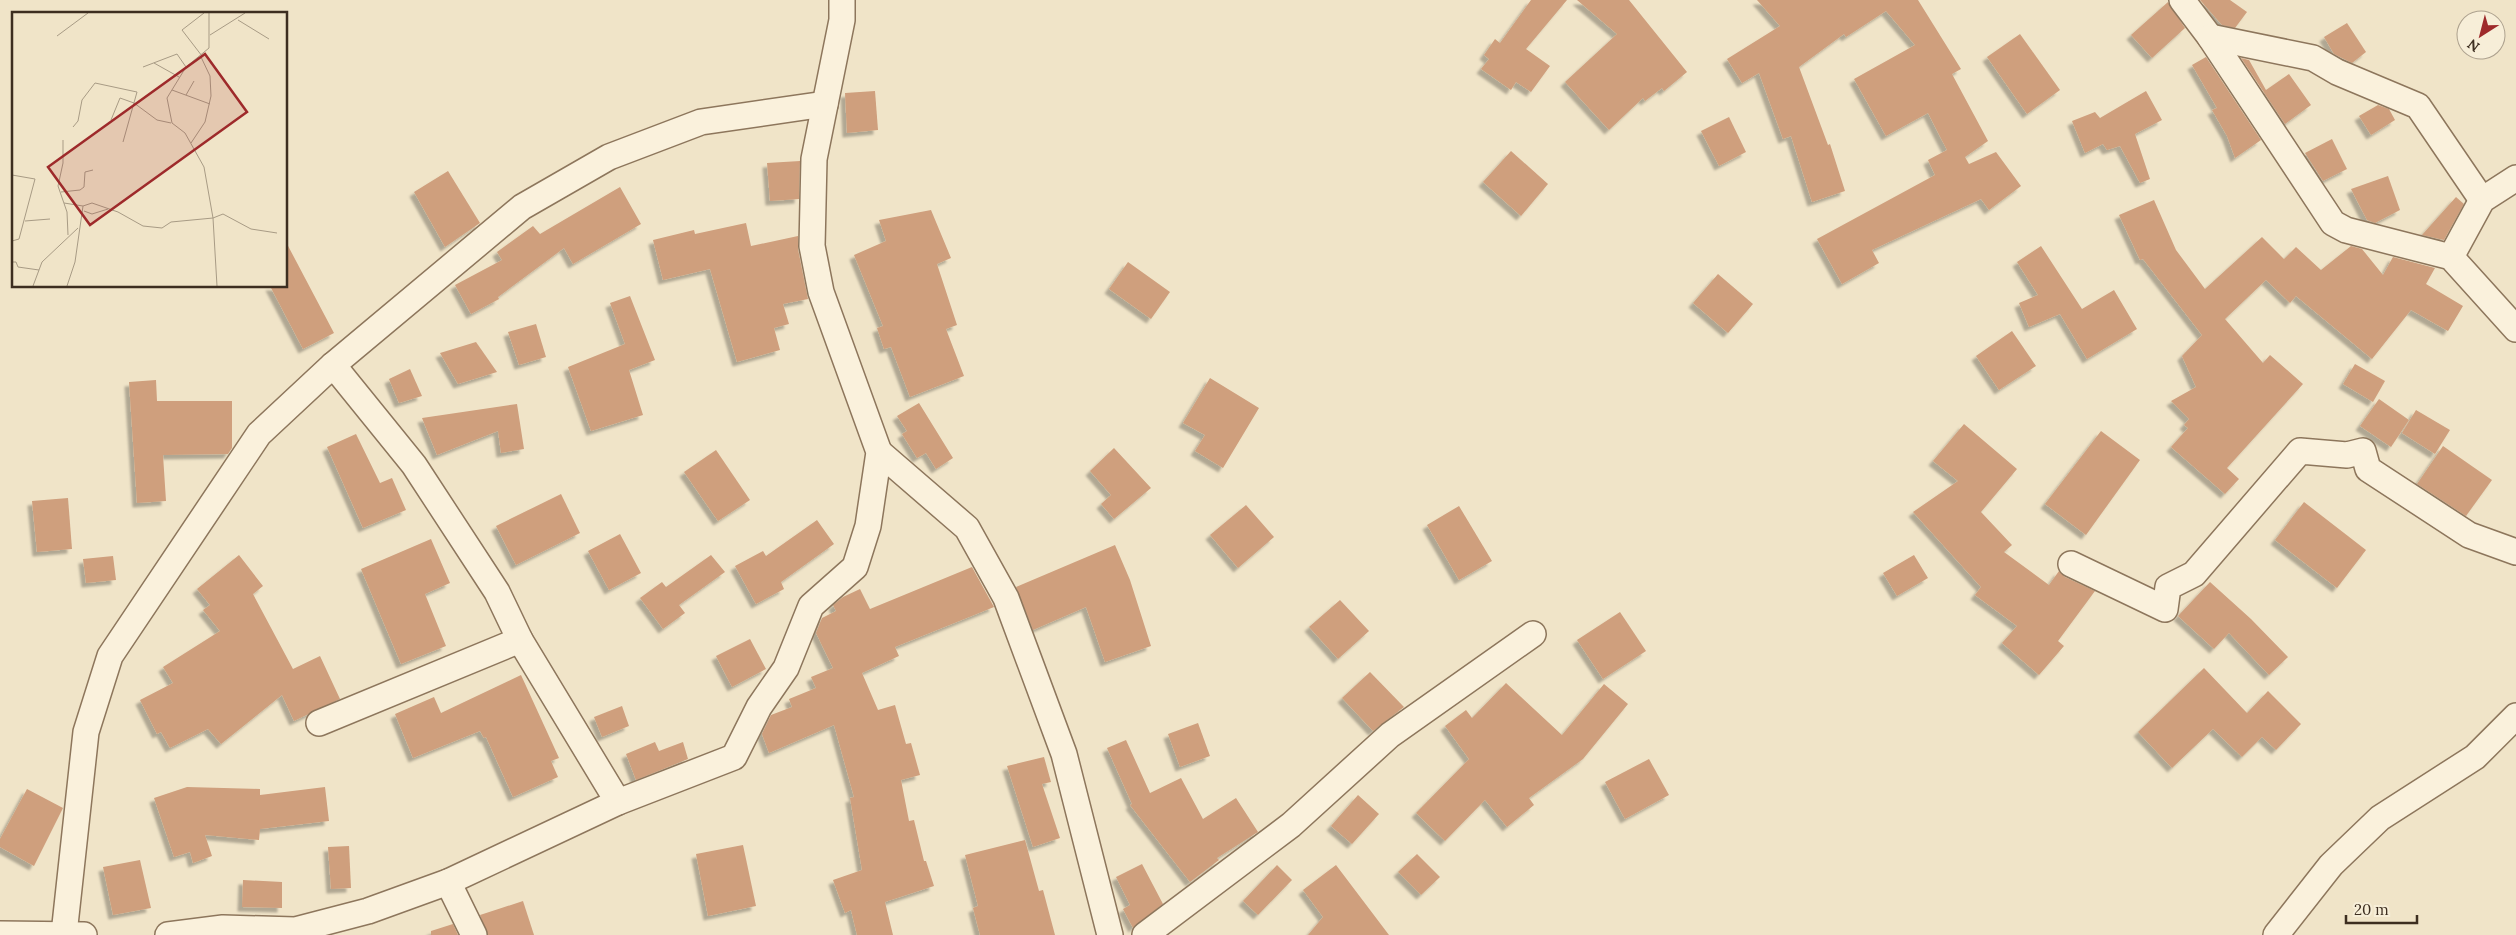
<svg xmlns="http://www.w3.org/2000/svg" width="2516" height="935" viewBox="0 0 2516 935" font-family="Lora,serif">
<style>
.building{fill:#cf9f7d;filter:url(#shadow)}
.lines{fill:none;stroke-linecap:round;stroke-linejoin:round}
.street-casing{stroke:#8d765c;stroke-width:28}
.street{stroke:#faf1dc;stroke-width:25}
.inset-road{fill:none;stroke:#a89b85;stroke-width:1}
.view{fill:#9e2a2b;fill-opacity:0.15;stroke:#9e2a2b;stroke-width:2.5}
.inset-edge{fill:none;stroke:#3d2e20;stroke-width:2.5}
</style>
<defs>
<filter id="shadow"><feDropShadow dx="-4.5" dy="4.5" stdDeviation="1" flood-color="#0004"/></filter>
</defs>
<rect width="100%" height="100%" fill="#f0e4c8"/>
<g class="building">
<path d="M 1531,0 L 1567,0 L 1526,49 L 1550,66 L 1531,92 L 1516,82 L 1511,90 L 1481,69 L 1489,59 L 1484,55 L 1495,39 L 1500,43 Z"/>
<path d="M 1577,0 L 1629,0 L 1687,72 L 1664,91 L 1662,88 L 1645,101 L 1643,98 L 1609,130 L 1565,82 L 1617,34 Z"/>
<path d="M 1757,0 L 1918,0 L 1961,69 L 1952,74 L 1988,141 L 1965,157 L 1969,164 L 1996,152 L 2021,186 L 1989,210 L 1981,199 L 1872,250 L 1879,263 L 1842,284 L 1817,239 L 1935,175 L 1928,160 L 1947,150 L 1928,113 L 1886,136 L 1854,79 L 1915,45 L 1886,11 L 1846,37 L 1844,34 L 1799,67 L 1828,145 L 1830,144 L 1845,191 L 1812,202 L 1791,136 L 1783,139 L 1759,73 L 1742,83 L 1727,59 L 1780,26 Z"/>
<path d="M 2200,0 L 2230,0 L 2247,12 L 2235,28 L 2222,25 Z"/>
<path d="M 2168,2 L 2185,28 L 2152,58 L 2131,35 Z"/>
<path d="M 2347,23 L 2366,52 L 2352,63 L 2334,54 L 2324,37 Z"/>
<path d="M 2020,34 L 2060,90 L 2027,114 L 1987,57 Z"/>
<path d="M 2206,57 L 2261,140 L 2235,158 L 2227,136 L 2212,110 L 2217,108 L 2192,65 Z"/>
<path d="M 2241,58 L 2249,60 L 2266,90 L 2289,74 L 2311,105 L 2285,124 Z"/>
<path d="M 875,91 L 878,130 L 847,133 L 845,93 Z"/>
<path d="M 2146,91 L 2162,120 L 2135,134 L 2150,179 L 2140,183 L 2120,146 L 2107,150 L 2103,144 L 2085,153 L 2072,121 L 2095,112 L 2100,118 Z"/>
<path d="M 2378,105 L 2389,109 L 2395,120 L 2371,135 L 2359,116 Z"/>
<path d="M 1729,117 L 1746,152 L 1719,166 L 1701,131 Z"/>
<path d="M 2332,139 L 2347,169 L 2323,181 L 2305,153 Z"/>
<path d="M 1511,151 L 1548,184 L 1521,216 L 1483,182 Z"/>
<path d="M 800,161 L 799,199 L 770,201 L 767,163 Z"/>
<path d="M 448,171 L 480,223 L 445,247 L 414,192 Z"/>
<path d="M 2388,176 L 2400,210 L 2375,223 L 2367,220 L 2351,189 Z"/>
<path d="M 620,187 L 641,224 L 573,264 L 564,248 L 498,297 L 499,299 L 471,314 L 455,285 L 502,260 L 497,252 L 533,226 L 540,234 Z"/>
<path d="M 2456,197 L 2464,204 L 2444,240 L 2422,235 Z"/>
<path d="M 2154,200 L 2176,250 L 2205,289 L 2262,237 L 2284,259 L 2296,247 L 2321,270 L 2351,246 L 2362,249 L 2383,275 L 2393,257 L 2435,268 L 2426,284 L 2463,306 L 2448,331 L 2411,310 L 2372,359 L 2296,296 L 2290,303 L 2266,280 L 2225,319 L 2263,363 L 2270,355 L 2303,384 L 2227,468 L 2239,479 L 2225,494 L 2171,447 L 2188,428 L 2184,425 L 2189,419 L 2171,401 L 2196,387 L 2182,356 L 2202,335 L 2143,259 L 2140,260 L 2119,215 Z"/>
<path d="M 931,210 L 951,258 L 937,264 L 957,325 L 946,329 L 964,376 L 910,397 L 891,347 L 884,349 L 877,328 L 883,326 L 854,255 L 886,241 L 879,220 Z"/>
<path d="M 746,223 L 751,246 L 798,236 L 798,249 L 808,299 L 783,304 L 789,324 L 774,328 L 780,350 L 737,362 L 710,269 L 663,280 L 653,240 L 694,230 L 695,234 Z"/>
<path d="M 286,242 L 334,333 L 303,349 L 270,286 L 286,286 Z"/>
<path d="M 2041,246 L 2082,309 L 2114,290 L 2137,329 L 2087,359 L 2060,314 L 2029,327 L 2019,303 L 2038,295 L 2017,262 Z"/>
<path d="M 1128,262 L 1170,292 L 1151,319 L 1109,289 Z"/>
<path d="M 1718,274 L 1753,304 L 1728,333 L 1693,303 Z"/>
<path d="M 630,296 L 655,360 L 629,370 L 643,415 L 591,431 L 568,367 L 625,344 L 610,303 Z"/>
<path d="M 536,324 L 546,357 L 519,365 L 508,332 Z"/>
<path d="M 2012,331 L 2036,366 L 1999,390 L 1976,356 Z"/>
<path d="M 476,342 L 497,372 L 458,384 L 440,353 Z"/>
<path d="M 2355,364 L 2385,381 L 2373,402 L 2343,384 Z"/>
<path d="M 410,369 L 422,396 L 399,403 L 389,379 Z"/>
<path d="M 1210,378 L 1259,408 L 1223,468 L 1195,451 L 1205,435 L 1183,423 Z"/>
<path d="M 156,380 L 157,401 L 232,401 L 232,448 L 228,454 L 163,455 L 166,501 L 137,503 L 129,382 Z"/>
<path d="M 2379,399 L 2409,420 L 2391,447 L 2360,426 Z"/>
<path d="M 919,403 L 953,458 L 936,469 L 926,453 L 917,458 L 902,434 L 907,431 L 897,416 Z"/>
<path d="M 517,404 L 524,449 L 501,453 L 498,431 L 437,455 L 422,418 Z"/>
<path d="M 2416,410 L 2450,430 L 2435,454 L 2402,433 Z"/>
<path d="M 1964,424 L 2017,469 L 1981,512 L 2012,545 L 2004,552 L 2049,585 L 2059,571 L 2065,577 L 2095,591 L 2058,641 L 2064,646 L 2039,675 L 2002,643 L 2017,626 L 1975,595 L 1981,587 L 1913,512 L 1958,481 L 1933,461 Z"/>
<path d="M 2101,431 L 2140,460 L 2086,535 L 2045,504 Z"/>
<path d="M 356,434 L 380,483 L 392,478 L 406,510 L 363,528 L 327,447 Z"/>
<path d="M 2443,446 L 2492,480 L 2466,516 L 2417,484 Z"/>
<path d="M 1114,448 L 1151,488 L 1114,519 L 1101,504 L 1111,495 L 1090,471 Z"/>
<path d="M 716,450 L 750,500 L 718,521 L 684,472 Z"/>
<path d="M 561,494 L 580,533 L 516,565 L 496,526 Z"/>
<path d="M 68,498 L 72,549 L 37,552 L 32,501 Z"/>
<path d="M 2304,502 L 2366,550 L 2337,588 L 2275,540 Z"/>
<path d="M 1246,505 L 1274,537 L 1238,568 L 1210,535 Z"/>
<path d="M 1459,506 L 1492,561 L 1459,580 L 1427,525 Z"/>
<path d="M 817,520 L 834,544 L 781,582 L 784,589 L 756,604 L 735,566 L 763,551 L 766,556 Z"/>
<path d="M 620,534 L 641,573 L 609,590 L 588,551 Z"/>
<path d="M 431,539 L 450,583 L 425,594 L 446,646 L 401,664 L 361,569 Z"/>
<path d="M 1115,545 L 1130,580 L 1151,646 L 1105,662 L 1086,607 L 1033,630 L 1016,587 Z"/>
<path d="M 239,555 L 263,586 L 253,594 L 293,669 L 320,656 L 340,699 L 294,721 L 282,695 L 221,744 L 208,729 L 170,748 L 161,732 L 157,734 L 140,700 L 173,683 L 163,667 L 220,631 L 203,610 L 210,605 L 197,589 Z"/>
<path d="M 711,555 L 725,572 L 679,605 L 685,613 L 663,629 L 640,598 L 662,582 L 666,587 Z"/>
<path d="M 1914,555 L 1928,578 L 1897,596 L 1883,573 Z"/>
<path d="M 113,556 L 116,580 L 86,583 L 83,559 Z"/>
<path d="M 972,567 L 994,607 L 895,647 L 899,656 L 862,673 L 878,710 L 895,705 L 906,744 L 911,743 L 920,775 L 901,780 L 909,821 L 914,820 L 924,861 L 926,861 L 934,886 L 885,902 L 893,935 L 857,935 L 851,910 L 845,913 L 833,880 L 862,870 L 850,798 L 854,797 L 834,725 L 769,753 L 762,734 L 771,715 L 792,707 L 789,699 L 816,688 L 811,677 L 833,668 L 816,633 L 822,618 L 836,611 L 833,605 L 843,597 L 860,589 L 870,609 Z"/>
<path d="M 2210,582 L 2251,619 L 2288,657 L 2269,675 L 2229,633 L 2214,649 L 2178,616 Z"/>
<path d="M 1340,600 L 1369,631 L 1338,659 L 1309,627 Z"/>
<path d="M 1620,612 L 1646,651 L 1603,679 L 1577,640 Z"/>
<path d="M 750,639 L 766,669 L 732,687 L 716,656 Z"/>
<path d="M 2204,668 L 2247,713 L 2268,691 L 2301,724 L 2276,750 L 2262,737 L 2242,757 L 2213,729 L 2172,768 L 2138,732 Z"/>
<path d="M 1370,672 L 1404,707 L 1373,731 L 1342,698 Z"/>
<path d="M 521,675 L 559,758 L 551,761 L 558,777 L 513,797 L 486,737 L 484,738 L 480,731 L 413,758 L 395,714 L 434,697 L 441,713 Z"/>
<path d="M 1506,683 L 1562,735 L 1604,684 L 1628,704 L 1583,759 L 1529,798 L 1534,805 L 1507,827 L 1485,800 L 1445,841 L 1416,813 L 1469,759 L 1445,726 L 1466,710 L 1472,718 Z"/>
<path d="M 622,706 L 629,726 L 602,737 L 594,717 Z"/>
<path d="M 1198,723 L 1210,756 L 1180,767 L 1168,734 Z"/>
<path d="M 1126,740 L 1150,793 L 1181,778 L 1203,819 L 1236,798 L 1258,832 L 1217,858 L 1219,860 L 1190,882 L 1130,805 L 1132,804 L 1107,748 Z"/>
<path d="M 655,742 L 659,751 L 683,742 L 688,759 L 636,780 L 626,754 Z"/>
<path d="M 1044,757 L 1051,782 L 1042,784 L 1060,838 L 1033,847 L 1007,766 Z"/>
<path d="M 1649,759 L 1669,795 L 1625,819 L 1605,782 Z"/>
<path d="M 187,787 L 260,789 L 260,795 L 325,787 L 329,821 L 260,829 L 259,840 L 205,835 L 212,856 L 193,863 L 190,852 L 174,857 L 154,798 Z"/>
<path d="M 27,789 L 63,808 L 34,866 L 0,847 L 0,839 Z"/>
<path d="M 1358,795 L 1379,814 L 1352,844 L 1331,826 Z"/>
<path d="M 1025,840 L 1039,891 L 1043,890 L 1055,935 L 980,935 L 973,908 L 978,906 L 965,855 Z"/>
<path d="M 743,845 L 756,906 L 708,916 L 696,854 Z"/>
<path d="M 349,846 L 351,888 L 331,889 L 328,847 Z"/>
<path d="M 1417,854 L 1440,877 L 1421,895 L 1398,872 Z"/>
<path d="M 140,860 L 151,908 L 113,915 L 103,867 Z"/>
<path d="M 1142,864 L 1163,904 L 1133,928 L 1123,909 L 1130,905 L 1116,877 Z"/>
<path d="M 1277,865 L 1292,880 L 1258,915 L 1243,901 Z"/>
<path d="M 1336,865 L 1389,935 L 1308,935 L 1323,917 L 1303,890 Z"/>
<path d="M 243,880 L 282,882 L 282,908 L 242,907 Z"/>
<path d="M 523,901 L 534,935 L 488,935 L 480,915 Z"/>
<path d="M 453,924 L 458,935 L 431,935 L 431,931 Z"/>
</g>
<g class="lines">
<defs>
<g id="street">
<path d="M 2182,0 L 2210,37 L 2333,223 L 2346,230 L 2451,257 L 2516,329"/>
<path d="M 2210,37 L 2313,58 L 2337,72 L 2418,106 L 2482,200"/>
<path d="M 2451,257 L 2482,200 L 2516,178"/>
<path d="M 333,365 L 414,465 L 497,592 L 520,640 L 618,802"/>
<path d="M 879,452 L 967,528 L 1006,598 L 1064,754 L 1110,935"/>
<path d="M 2071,564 L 2165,609 L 2168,587 L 2194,574 L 2300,451 L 2347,455 L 2363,451 L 2368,469 L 2469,535 L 2516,552"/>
<path d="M 319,723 L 520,640"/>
<path d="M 448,882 L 474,935"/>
<path d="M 0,934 L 84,935"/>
<path d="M 64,934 L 86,732 L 110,656 L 259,434 L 333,365 L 522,207 L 609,157 L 701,122 L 825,104"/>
<path d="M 168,935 L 223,928 L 295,930 L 368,911 L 448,882 L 618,802 L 734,757 L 759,707 L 786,668 L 811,606 L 855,567 L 868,526 L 879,452 L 821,292 L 812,246 L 814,159 L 842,20 L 842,0"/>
<path d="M 1145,935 L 1291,825 L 1390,735 L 1533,634"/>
<path d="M 2276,935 L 2331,865 L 2380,818 L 2475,757 L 2516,716"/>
</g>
</defs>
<use href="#street" class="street-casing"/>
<use href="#street" class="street"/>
</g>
<g transform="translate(12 12)">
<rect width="275" height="275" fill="#f0e4c8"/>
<path class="inset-road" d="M 197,1 L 197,36 L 174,55 L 155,86 L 160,111 L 173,121 L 192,155 L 201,206 L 205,274M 226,8 L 257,27M 198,23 L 233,1M 45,24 L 76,1M 190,44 L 170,18 L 192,1M 142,51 L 167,65M 131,55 L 165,42 L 174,55M 160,78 L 198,92M 174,83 L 182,69M 99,108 L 108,86 L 122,91 L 145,108 L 159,111M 61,115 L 66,109 L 70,88 L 83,71 L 125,80 L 111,130M 51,128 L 51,151 L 46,174 L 55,200 L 56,223M 179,131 L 193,110 L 199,84 L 198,64 L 189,45M 0,163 L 23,167 L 7,227 L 0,229M 49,180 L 68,178 L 72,175 L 73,160 L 81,158M 52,191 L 71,194 L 80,191 L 106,200 L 131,214 L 150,216 L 159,210 L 201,206 L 211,202 L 239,217 L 265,221M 72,199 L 80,202 L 96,197M 13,209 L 38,207M 0,250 L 4,250 L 6,255 L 27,258M 21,274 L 30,250 L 66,216M 55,274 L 63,250 L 71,194"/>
<path class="view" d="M 193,42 L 235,100 L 78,213 L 36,155 Z"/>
<rect width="275" height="275" class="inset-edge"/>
</g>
<g transform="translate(2481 35) rotate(216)"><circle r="24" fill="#f7eed8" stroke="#ada18e"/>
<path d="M0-4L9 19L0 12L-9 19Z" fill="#9e2a2b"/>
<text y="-8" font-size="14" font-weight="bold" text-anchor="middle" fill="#3d2e20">N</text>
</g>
<path d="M2346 915v8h71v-8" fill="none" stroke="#3d2e20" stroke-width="2.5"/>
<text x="2354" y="915" font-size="15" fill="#3d2e20" stroke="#f7eed8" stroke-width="4" paint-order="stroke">20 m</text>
</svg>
